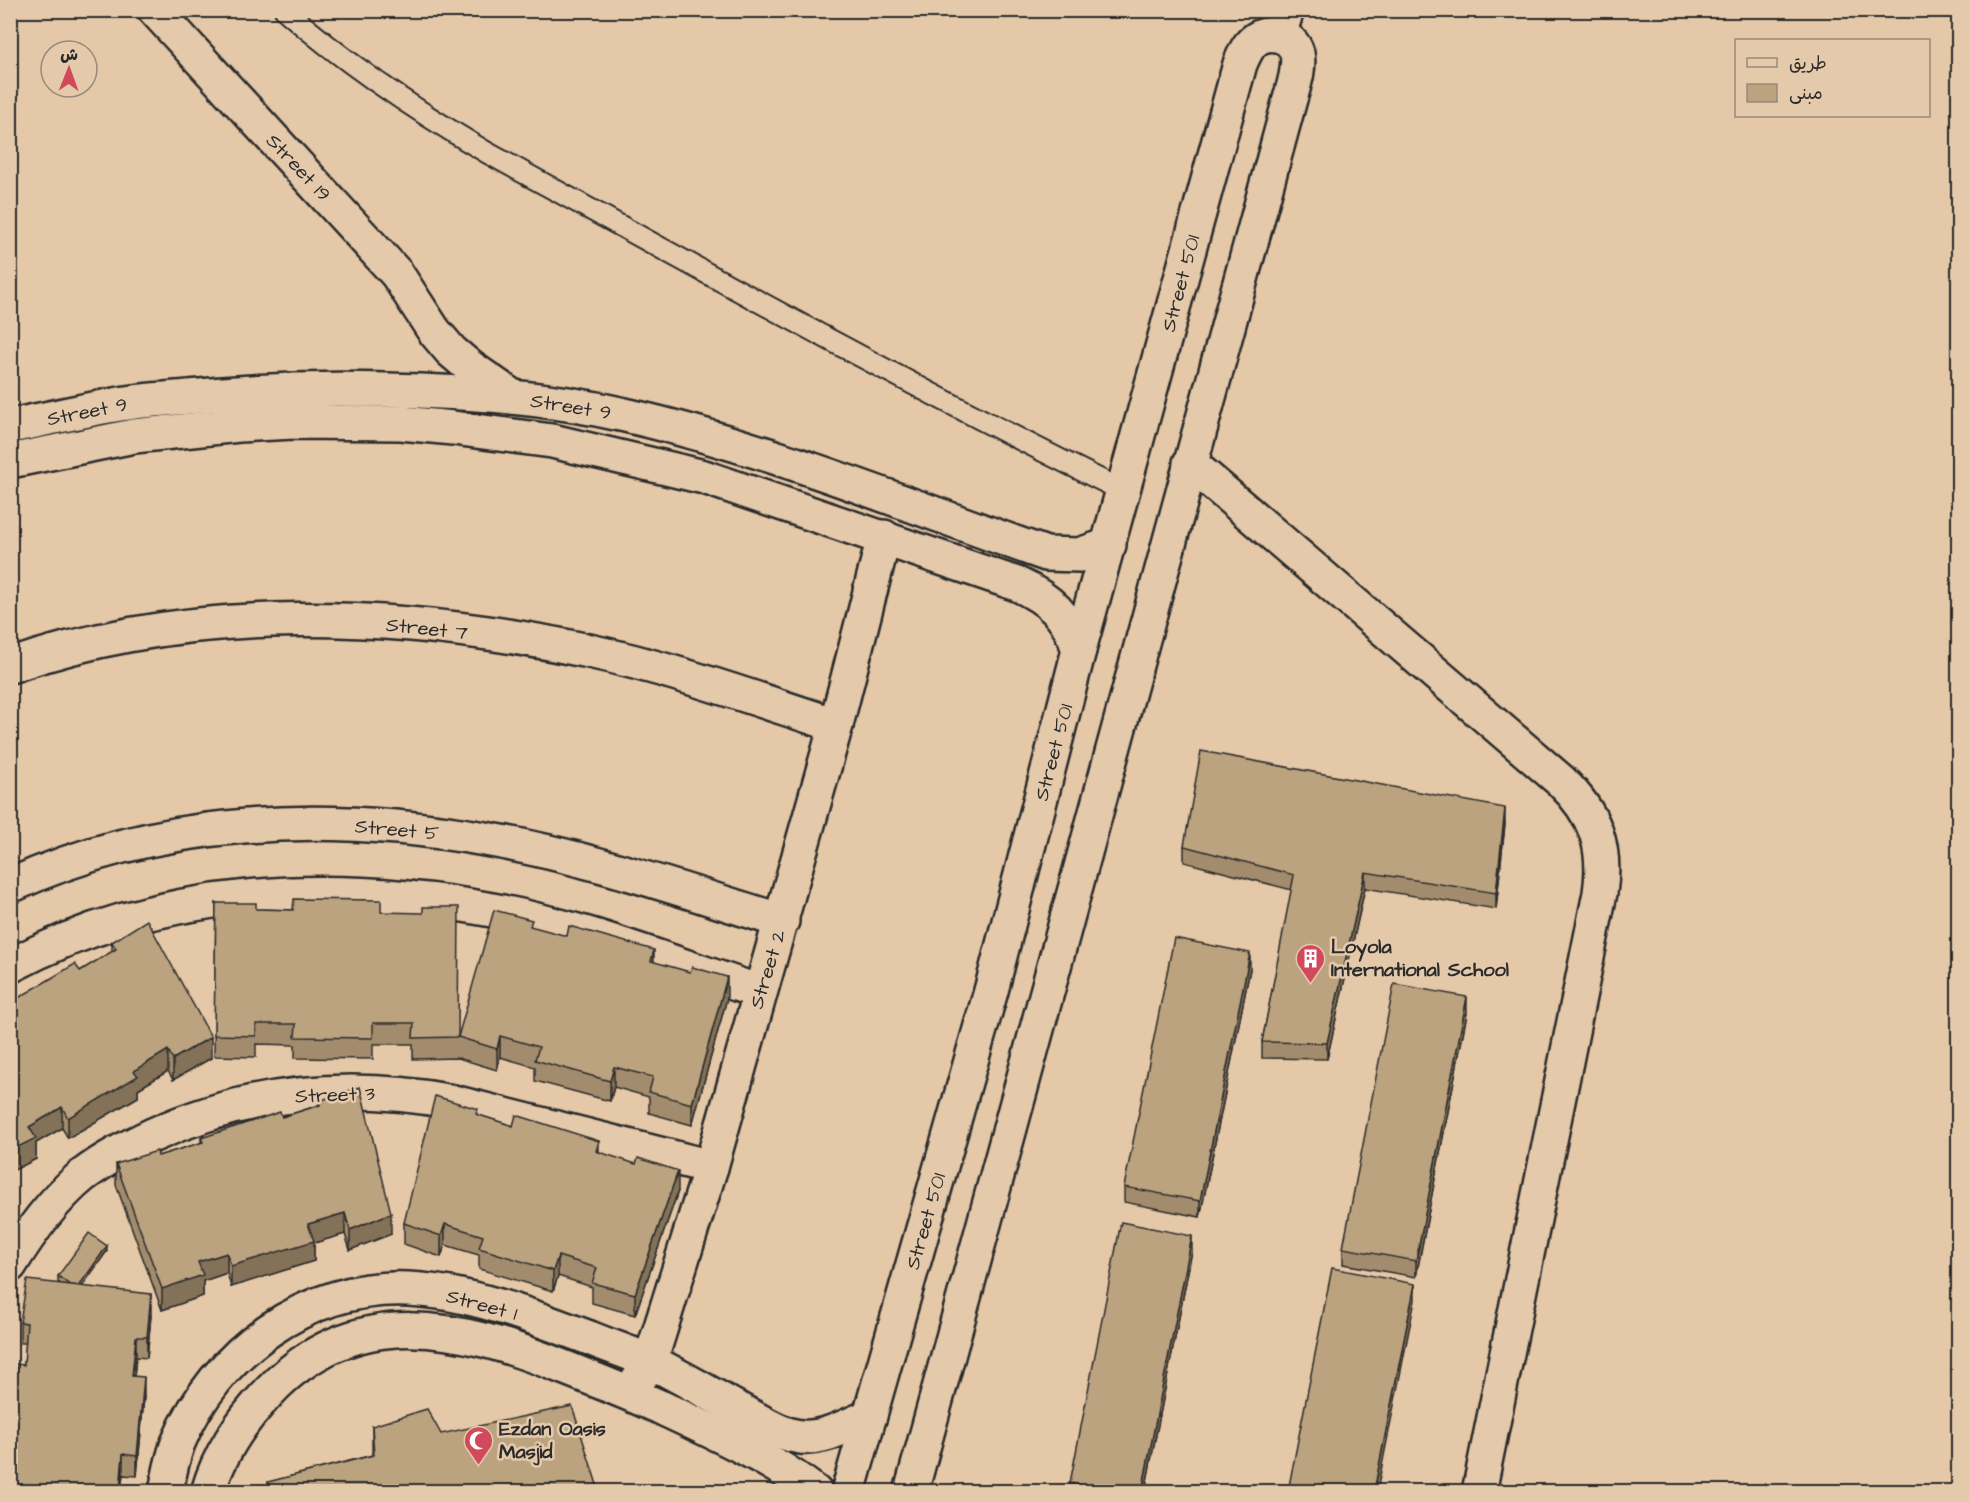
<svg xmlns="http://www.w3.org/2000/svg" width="1969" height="1502" viewBox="0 0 1969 1502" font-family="'Architects Daughter','Playpen Sans Arabic',sans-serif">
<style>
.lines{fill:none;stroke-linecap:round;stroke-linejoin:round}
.service-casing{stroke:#2b2b2b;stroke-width:24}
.minor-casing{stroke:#2b2b2b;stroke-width:38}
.tertiary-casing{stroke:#2b2b2b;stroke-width:38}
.service{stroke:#e4c9ab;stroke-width:20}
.minor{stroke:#e4c9ab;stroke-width:33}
.tertiary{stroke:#e4c9ab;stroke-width:33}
.wall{fill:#a28c6d;stroke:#2b2b2b;stroke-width:1.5}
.shaded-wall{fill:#847259;stroke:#2b2b2b;stroke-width:1.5}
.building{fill:#bca37f;stroke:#2b2b2b;stroke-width:1.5}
.labels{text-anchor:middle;stroke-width:5;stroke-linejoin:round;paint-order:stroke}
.street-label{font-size:20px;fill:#2b2b2b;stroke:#e4c9ab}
.poi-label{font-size:20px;font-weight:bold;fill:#2b2b2b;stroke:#e4c9ab;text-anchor:start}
</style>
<rect width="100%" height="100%" fill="#e4c8a7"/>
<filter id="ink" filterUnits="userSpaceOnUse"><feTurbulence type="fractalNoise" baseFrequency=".0167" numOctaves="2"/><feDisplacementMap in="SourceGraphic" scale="12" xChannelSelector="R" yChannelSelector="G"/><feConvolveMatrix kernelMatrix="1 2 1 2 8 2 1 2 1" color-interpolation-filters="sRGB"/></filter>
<g filter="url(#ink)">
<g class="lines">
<defs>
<path id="service" d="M 285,10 C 347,65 415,110 486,152 C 697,268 907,385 1123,491"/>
<g id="minor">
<path d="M 155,10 L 397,274 L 434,331 L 451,351 L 470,367 L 513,397"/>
<path d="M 1279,35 L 1287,10"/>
<path d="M 10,426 C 47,419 84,410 120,404 C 143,400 167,399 189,397 C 255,390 321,388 387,390 C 466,392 548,397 625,415 C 770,448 907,505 1046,554 L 1079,555 L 1109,545"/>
<path d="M 10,461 L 134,436 L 239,425 L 293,422 L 401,423 L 453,428 L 552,441 L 704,477 L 1017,584 C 1050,599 1068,616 1079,650"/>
<path d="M 1190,463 L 1561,781 C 1595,814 1607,846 1600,893 L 1479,1492"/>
<path d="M 10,666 C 195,602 400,611 589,651 C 673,669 755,699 836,725"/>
<path d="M 10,886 C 158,817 327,811 485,839 C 586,856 684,891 782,921"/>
<path d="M 10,966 C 158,887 330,880 492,910 C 583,927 672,963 760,992"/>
<path d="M 10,1265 C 30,1232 52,1201 82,1176 C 104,1159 128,1147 153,1135 C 250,1091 349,1082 453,1102 L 711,1167"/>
<path d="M 630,1393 L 650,1362 L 711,1167 L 836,725 L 884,537"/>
<path d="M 166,1492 C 169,1475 172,1459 178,1443 C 216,1351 307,1285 408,1289 C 471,1292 534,1317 592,1339 C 611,1347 632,1353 651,1362 C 684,1378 715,1397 747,1414 C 764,1423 782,1435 801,1437 C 825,1439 848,1425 870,1416"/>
<path d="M 208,1492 C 219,1454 242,1420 269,1392 C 356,1300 460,1326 563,1367 C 596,1380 628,1393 660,1407 C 713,1432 768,1456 815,1492"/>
</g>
<path id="tertiary" d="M 848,1492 L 991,991 L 1079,650 L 1240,64 C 1244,55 1247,46 1255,40 C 1269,29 1292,35 1297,53 C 1300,68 1294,85 1290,99 L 911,1492"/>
</defs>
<use href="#service" class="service-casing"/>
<use href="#minor" class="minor-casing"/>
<use href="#tertiary" class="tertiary-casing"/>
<use href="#service" class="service"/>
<use href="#minor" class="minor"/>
<use href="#tertiary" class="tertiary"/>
</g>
<g class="wall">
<path d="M 1505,824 L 1496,909 L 1365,888 L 1327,1059 L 1262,1058 L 1262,1042 L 1292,890 L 1184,862 L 1184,846 Z"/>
<path d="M 216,903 L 256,909 L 381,912 L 458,1036 L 532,927 L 654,962 L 727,998 L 692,1125 L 649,1113 L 649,1097 L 614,1087 L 610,1101 L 535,1081 L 535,1067 L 500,1057 L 497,1070 L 458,1058 L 413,1059 L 413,1044 L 373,1044 L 373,1059 L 295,1058 L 295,1045 L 256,1044 L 256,1057 L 214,1056 Z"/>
<path d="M 112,942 L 211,1058 L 173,1080 L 168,1071 L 138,1089 L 138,1097 L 68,1138 L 62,1128 L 36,1143 L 36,1159 L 10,1172 L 10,1003 L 80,971 L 112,952 Z"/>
<path d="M 1250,969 L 1200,1217 L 1124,1202 L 1124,1187 Z"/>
<path d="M 1467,1013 L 1416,1277 L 1343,1264 L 1343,1248 Z"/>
<path d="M 319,1101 L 391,1234 L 350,1250 L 345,1234 L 314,1243 L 314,1261 L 231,1287 L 227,1273 L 203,1281 L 203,1296 L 162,1310 L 116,1185 L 116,1164 L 158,1156 L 201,1143 L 201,1138 L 282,1117 L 319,1105 Z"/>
<path d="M 478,1115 L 599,1152 L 678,1191 L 635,1315 L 592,1303 L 592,1287 L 558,1276 L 553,1291 L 479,1269 L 479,1255 L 445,1245 L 441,1257 L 404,1244 L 404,1223 Z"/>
<path d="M 107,1251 L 82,1286 L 151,1315 L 147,1358 L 136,1357 L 134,1376 L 144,1397 L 137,1476 L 123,1475 L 15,1491 L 17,1469 L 10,1468 L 10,1438 L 24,1365 L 26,1343 L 20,1343 L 20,1322 L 61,1284 L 58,1282 L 58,1276 Z"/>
<path d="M 1192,1251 L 1145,1491 L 1070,1491 L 1070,1483 Z"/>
<path d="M 372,1426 L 441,1434 L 599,1491 L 268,1491 L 268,1482 L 372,1455 Z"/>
</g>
<g class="shaded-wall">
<path d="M 1505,808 L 1505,824 L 1496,909 L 1496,893 Z"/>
<path d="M 1365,872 L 1365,888 L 1327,1059 L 1327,1043 Z"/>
<path d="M 654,950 L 654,970 L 651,961 Z"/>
<path d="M 1250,953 L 1250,969 L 1200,1217 L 1200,1201 Z"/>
<path d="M 727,977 L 727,998 L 692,1125 L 692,1104 Z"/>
<path d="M 1467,997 L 1467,1013 L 1416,1277 L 1416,1261 Z"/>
<path d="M 500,1036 L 500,1057 L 497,1070 L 497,1049 Z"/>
<path d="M 211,1037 L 211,1058 L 173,1080 L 173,1059 Z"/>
<path d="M 168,1050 L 168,1071 L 138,1089 L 138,1097 L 68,1138 L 68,1118 L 134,1071 Z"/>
<path d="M 614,1067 L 614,1087 L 610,1101 L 610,1081 Z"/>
<path d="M 62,1107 L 62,1128 L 36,1143 L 36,1159 L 10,1172 L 10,1151 L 29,1127 Z"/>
<path d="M 599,1141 L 599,1161 L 596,1151 Z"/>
<path d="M 678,1171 L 678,1191 L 635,1315 L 635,1294 Z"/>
<path d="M 345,1213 L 345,1234 L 314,1243 L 314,1261 L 231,1287 L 231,1266 L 308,1224 Z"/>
<path d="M 391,1213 L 391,1234 L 350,1250 L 350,1230 Z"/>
<path d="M 445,1224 L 445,1245 L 441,1257 L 441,1236 Z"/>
<path d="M 1192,1236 L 1192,1251 L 1145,1491 L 1142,1491 Z"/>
<path d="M 107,1246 L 107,1251 L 76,1295 L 76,1289 Z"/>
<path d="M 227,1253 L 227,1273 L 203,1281 L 203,1296 L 162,1310 L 162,1289 L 198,1262 Z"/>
<path d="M 558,1256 L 558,1276 L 553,1291 L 553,1271 Z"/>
<path d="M 1415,1284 L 1415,1300 L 1377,1491 L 1374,1491 Z"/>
<path d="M 151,1294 L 151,1315 L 147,1358 L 147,1337 Z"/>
<path d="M 136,1337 L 136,1357 L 132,1397 L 132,1376 Z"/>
<path d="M 144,1377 L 144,1397 L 137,1476 L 137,1456 Z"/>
<path d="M 123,1454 L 123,1475 L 121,1491 L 120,1491 Z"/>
</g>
<g class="building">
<path d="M 1201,751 L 1505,808 L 1496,893 L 1365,872 L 1327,1043 L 1262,1042 L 1294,875 L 1184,846 Z"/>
<path d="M 294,899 L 381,900 L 381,912 L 423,913 L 423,907 L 459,907 L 458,1037 L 413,1038 L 414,1023 L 373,1023 L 373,1038 L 295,1037 L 296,1024 L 256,1024 L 256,1036 L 214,1035 L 216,903 L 256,903 L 256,909 L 293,910 Z"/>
<path d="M 494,910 L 532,920 L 530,926 L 567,936 L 569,926 L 654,950 L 651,961 L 690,972 L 692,967 L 727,977 L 692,1104 L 649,1092 L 653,1077 L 614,1067 L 610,1081 L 535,1060 L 539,1047 L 500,1036 L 497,1049 L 458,1037 Z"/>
<path d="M 147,920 L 211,1037 L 173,1059 L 168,1050 L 134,1071 L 138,1076 L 68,1118 L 62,1107 L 29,1127 L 36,1138 L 10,1151 L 10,1003 L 75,964 L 80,971 L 116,949 L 112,942 Z"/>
<path d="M 1174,938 L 1250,953 L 1200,1201 L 1124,1187 Z"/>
<path d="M 1394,984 L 1467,997 L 1416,1261 L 1343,1248 Z"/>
<path d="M 360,1087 L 391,1213 L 350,1230 L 345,1213 L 308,1224 L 314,1241 L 231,1266 L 227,1253 L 198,1262 L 203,1275 L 162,1289 L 116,1164 L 157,1151 L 158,1156 L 203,1142 L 201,1138 L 280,1112 L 282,1117 L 320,1105 L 319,1101 Z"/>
<path d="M 435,1096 L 478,1109 L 476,1114 L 513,1126 L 516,1115 L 599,1141 L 596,1151 L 636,1164 L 638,1158 L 678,1171 L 635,1294 L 592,1283 L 597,1268 L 558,1256 L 553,1271 L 479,1248 L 483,1236 L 445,1224 L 441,1236 L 404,1223 Z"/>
<path d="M 1121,1222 L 1192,1236 L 1142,1491 L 1114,1491 L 1070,1483 Z"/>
<path d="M 89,1233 L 107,1246 L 79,1286 L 70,1285 L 58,1276 Z"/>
<path d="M 1332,1268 L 1415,1284 L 1374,1491 L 1288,1491 Z"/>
<path d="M 27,1280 L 151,1294 L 147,1337 L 136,1337 L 132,1376 L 144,1377 L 137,1456 L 123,1454 L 120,1491 L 10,1491 L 10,1490 L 15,1491 L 18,1448 L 10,1447 L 10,1438 L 16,1364 L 24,1365 L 27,1323 L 20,1322 Z"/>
<path d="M 572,1406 L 599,1491 L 271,1491 L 268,1482 L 374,1455 L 372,1426 L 427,1409 L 441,1434 Z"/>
</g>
</g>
<defs>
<symbol id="building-pin" viewBox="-11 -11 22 30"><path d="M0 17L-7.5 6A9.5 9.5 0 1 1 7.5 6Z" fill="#d1495b" stroke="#e4c9ab"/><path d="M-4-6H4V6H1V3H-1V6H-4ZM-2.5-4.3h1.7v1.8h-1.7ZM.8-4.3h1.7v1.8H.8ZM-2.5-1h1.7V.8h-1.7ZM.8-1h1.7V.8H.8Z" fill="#fff"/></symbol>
<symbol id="mosque-pin" viewBox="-11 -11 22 30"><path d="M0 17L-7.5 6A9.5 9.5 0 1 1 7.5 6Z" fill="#d1495b" stroke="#e4c9ab"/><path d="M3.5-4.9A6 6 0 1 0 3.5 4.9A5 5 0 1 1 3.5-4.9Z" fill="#fff"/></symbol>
</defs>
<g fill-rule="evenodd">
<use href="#building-pin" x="1294" y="942" width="33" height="45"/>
<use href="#mosque-pin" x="462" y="1424" width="33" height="45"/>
</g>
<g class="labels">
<g class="street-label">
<text transform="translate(299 167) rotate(47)" y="7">Street 19</text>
<text transform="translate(1180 283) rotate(-75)" y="7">Street 501</text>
<text transform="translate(571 406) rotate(9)" y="7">Street 9</text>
<text transform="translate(87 411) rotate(-11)" y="7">Street 9</text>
<text transform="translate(427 628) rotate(6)" y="7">Street 7</text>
<text transform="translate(1053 752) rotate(-75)" y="7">Street 501</text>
<text transform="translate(397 829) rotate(5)" y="7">Street 5</text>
<text transform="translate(767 969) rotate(-73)" y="7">Street 2</text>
<text transform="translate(335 1094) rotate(-2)" y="7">Street 3</text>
<text transform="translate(925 1221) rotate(-74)" y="7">Street 501</text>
<text transform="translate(482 1304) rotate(15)" y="7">Street 1</text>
</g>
<g class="poi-label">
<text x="1331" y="953">Loyola<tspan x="1331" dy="23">International School</tspan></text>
<text x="499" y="1435">Ezdan Oasis<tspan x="499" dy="23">Masjid</tspan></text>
</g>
</g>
<rect width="1969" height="1502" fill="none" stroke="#e4c9ab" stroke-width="36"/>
<rect x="18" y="18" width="1933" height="1466" fill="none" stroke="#2b2b2b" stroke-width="2" filter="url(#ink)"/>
<rect x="1735" y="39" width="195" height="78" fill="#e4c9ab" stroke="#9a8a78" stroke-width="1.5"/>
<rect x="1747" y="58" width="30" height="9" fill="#e4c9ab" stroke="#9a8a78" stroke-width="1.5"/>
<text x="1789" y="69" font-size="18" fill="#2b2b2b">طريق</text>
<rect x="1747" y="84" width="30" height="18" fill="#bca37f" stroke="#9a8a78" stroke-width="1.5"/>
<text x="1789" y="99" font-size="18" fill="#2b2b2b">مبنى</text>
<g transform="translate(69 69) rotate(1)"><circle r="28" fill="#e4c9ab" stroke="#9a8a78" stroke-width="1.5"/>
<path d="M0-4.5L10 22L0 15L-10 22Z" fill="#d1495b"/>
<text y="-9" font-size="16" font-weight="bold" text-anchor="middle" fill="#2b2b2b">ش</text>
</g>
</svg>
